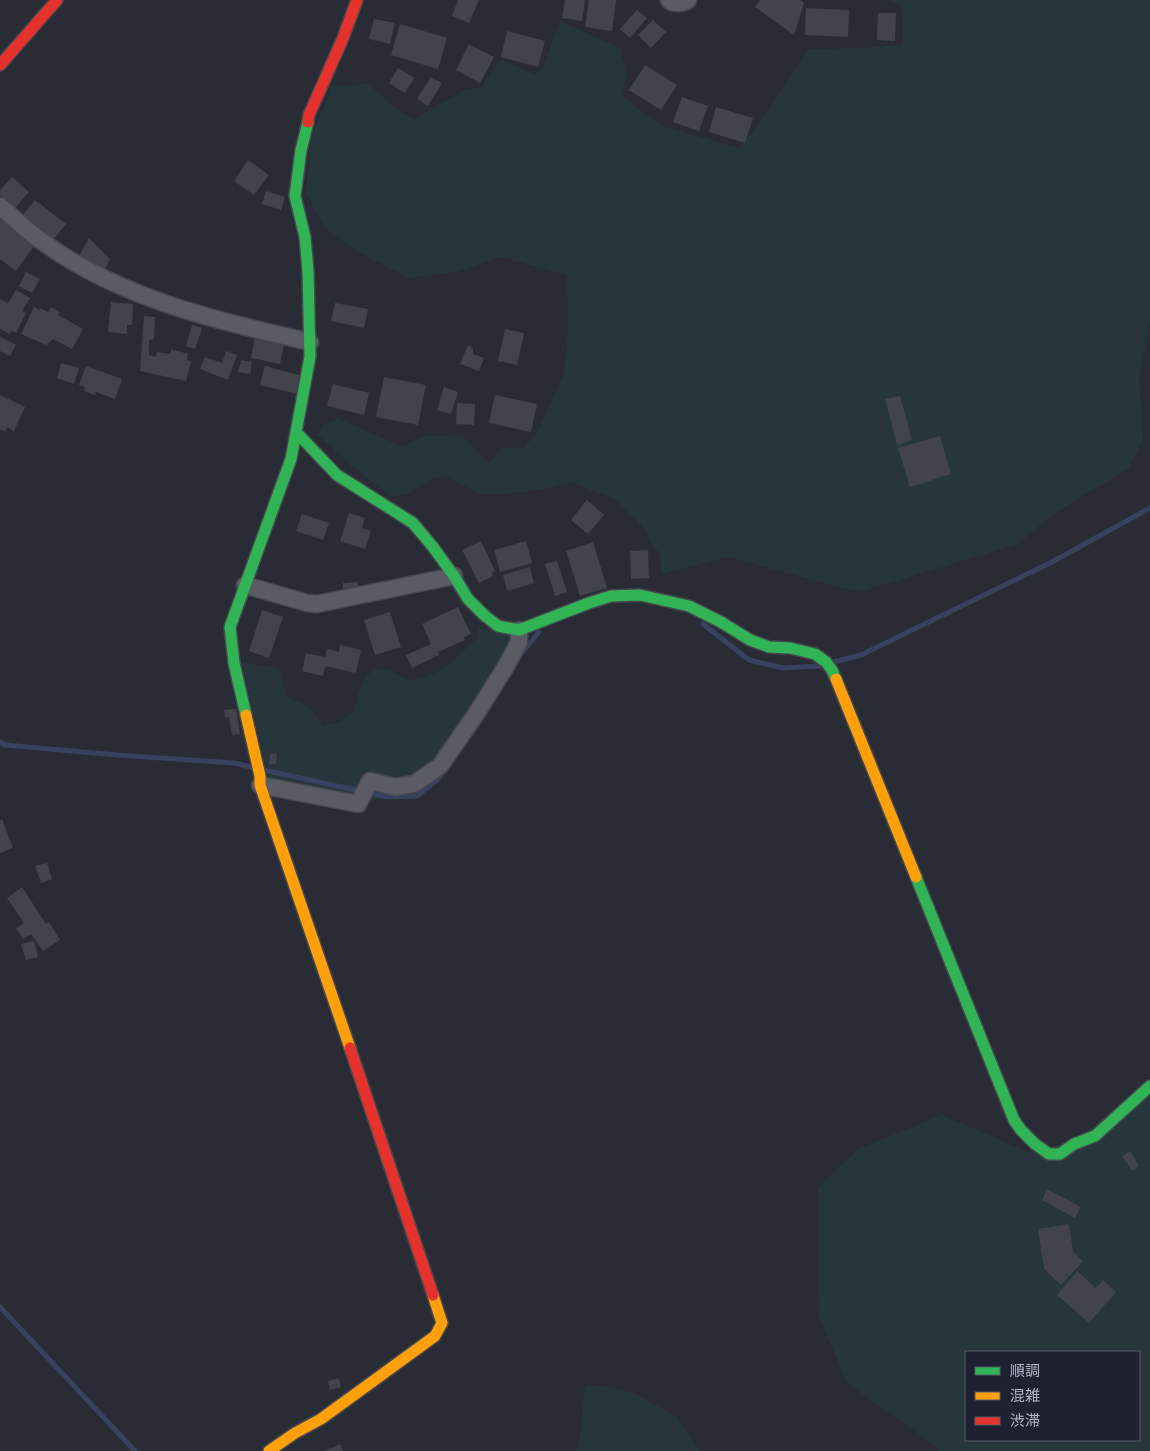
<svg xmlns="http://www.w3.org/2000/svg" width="1150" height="1451" viewBox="0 0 1150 1451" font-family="Barlow,'Noto Sans JP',sans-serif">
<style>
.green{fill:#27363b;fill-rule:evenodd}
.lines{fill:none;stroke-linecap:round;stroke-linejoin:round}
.stream{stroke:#38425e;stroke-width:5}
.building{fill:#42444c}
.street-casing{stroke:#45484e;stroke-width:19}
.fast-casing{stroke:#45484e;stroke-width:14}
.slow-casing{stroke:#45484e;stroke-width:14}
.jam-casing{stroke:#45484e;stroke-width:14}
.street{stroke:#595c64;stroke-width:16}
.fast{stroke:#30b455;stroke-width:11}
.slow{stroke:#ff9f0a;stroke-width:11}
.jam{stroke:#e5322d;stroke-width:11}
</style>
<rect width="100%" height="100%" fill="#292c35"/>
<g class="green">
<path d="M 889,0 L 1150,0 L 1150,323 L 1139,377 L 1143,440 L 1128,469 L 1056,512 L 1018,544 L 859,592 L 727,557 L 661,574 L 660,555 L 640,524 L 613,498 L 570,482 L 545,489 L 507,494 L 481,494 L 444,476 L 428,480 L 406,495 L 390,496 L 351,465 L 318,435 L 323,424 L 338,419 L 404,447 L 424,436 L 462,435 L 489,463 L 501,448 L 524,448 L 540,427 L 564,372 L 568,331 L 567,275 L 502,257 L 455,272 L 409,278 L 356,251 L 325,228 L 306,194 L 311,138 L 332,86 L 369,84 L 390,104 L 414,119 L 467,89 L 480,88 L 501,60 L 535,74 L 543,67 L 560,21 L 620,48 L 627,77 L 622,96 L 660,125 L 739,148 L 768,111 L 808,49 L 866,48 L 903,44 L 902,7 Z"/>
<path d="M 479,628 L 513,635 L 505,656 L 439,759 L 405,793 L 366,802 L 269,780 L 242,662 L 279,669 L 287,698 C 309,703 310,708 323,726 L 339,722 L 354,711 L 359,693 L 366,676 L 376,668 L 390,670 L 410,681 L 431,675 L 450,664 L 476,639 Z"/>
<path d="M 1150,1081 L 1150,1451 L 940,1451 L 914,1430 L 848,1384 L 819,1318 L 818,1188 L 858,1149 L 942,1115 L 1030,1153 L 1076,1140 ZM 966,1352 L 1139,1352 L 1139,1440 L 966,1440 Z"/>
<path d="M 585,1386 L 602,1386 L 634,1393 L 676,1416 L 700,1451 L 576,1451 L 580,1438 Z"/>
</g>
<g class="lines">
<g class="stream">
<path d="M 703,624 L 749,660 L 783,668 L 819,666"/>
<path d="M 521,654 L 539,632"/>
<path d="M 834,662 L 861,655 L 1052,562 L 1150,508"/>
<path d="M 0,742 L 5,745 L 117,755 L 234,763 L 251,767"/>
<path d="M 264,770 L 387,797 L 417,796 L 438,779 L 443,772"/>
<path d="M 0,1307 L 135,1451"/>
</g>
</g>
<g class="building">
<path d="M 458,0 L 479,0 L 469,23 L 452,16 Z"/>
<path d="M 565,0 L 585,0 L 582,21 L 562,18 Z"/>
<path d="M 589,0 L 616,0 L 612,31 L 585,27 Z"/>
<path d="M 760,0 L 800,0 L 804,3 L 794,35 L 755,7 Z"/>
<path d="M 806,8 L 849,10 L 848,37 L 805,35 Z"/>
<path d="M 637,10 L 647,18 L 630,38 L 620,29 Z"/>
<path d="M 878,13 L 896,13 L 895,41 L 877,40 Z"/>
<path d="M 374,19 L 395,23 L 390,44 L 369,39 Z"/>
<path d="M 653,20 L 666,32 L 651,48 L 638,35 Z"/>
<path d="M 400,24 L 447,38 L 438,69 L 391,55 Z"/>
<path d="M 507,31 L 545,41 L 538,67 L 501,57 Z"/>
<path d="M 469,44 L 494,57 L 480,83 L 456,70 Z"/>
<path d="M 645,65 L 677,85 L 661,110 L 629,90 Z"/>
<path d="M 398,68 L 414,78 L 405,93 L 389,83 Z"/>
<path d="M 431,77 L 442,83 L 428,106 L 417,99 Z"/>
<path d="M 682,97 L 708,106 L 699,131 L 673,122 Z"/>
<path d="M 716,107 L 753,118 L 745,143 L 709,132 Z"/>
<path d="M 248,160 L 269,175 L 254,195 L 234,181 Z"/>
<path d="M 12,177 L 29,192 L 15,208 L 0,195 L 0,190 Z"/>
<path d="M 266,191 L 285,197 L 281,210 L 262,204 Z"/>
<path d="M 35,200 L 66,224 L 53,240 L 22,216 Z"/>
<path d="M 0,215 L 37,242 L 16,271 L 0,259 Z"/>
<path d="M 89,238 L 110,259 L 102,275 L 76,262 Z"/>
<path d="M 26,272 L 40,279 L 32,293 L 19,286 Z"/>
<path d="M 16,290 L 30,298 L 22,311 L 26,313 L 16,333 L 11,330 L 10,334 L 0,329 L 0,299 L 8,303 Z"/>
<path d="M 111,302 L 133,304 L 132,325 L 127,325 L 127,334 L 108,332 Z"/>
<path d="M 335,303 L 368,309 L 364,328 L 331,321 Z"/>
<path d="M 34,307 L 39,310 L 40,308 L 48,312 L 51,307 L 60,312 L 58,315 L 83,329 L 72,349 L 53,339 L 46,345 L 21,334 Z"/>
<path d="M 144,316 L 155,317 L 154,339 L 149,340 L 149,355 L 156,357 L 157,352 L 171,354 L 171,349 L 188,354 L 187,360 L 191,361 L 186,381 L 140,371 Z"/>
<path d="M 192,325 L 202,328 L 195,349 L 186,346 Z"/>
<path d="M 505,329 L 524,333 L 517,365 L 498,361 Z"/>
<path d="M 0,337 L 16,345 L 10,356 L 0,351 Z"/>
<path d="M 255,337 L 284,344 L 280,364 L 251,358 Z"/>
<path d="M 468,345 L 473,348 L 473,354 L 484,358 L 479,371 L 460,364 Z"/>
<path d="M 226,351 L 237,355 L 228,380 L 200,369 L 205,357 L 222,363 Z"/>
<path d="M 241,360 L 252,362 L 250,374 L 238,372 Z"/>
<path d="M 61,363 L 79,368 L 74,384 L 57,378 Z"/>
<path d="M 86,366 L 122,379 L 115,399 L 96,392 L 95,395 L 84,391 L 85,387 L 79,385 Z"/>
<path d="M 265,366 L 302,376 L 297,394 L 260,385 Z"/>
<path d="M 384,377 L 426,385 L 418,425 L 376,417 Z"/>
<path d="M 333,384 L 369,393 L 364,415 L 327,406 Z"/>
<path d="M 444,387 L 458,392 L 451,414 L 437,410 Z"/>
<path d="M 0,395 L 25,407 L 14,431 L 7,427 L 5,432 L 0,429 Z"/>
<path d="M 495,395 L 537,404 L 531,432 L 489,423 Z"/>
<path d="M 900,396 L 912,440 L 897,445 L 885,399 Z"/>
<path d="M 457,403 L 475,404 L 474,425 L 456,424 Z"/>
<path d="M 940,436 L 951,474 L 910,487 L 898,448 Z"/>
<path d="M 587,500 L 604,515 L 588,534 L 571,520 Z"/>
<path d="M 349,513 L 365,518 L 362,528 L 371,531 L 365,549 L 340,541 Z"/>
<path d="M 302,514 L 329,523 L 323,540 L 296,531 Z"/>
<path d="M 481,541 L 495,571 L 492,572 L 493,576 L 479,583 L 462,550 Z"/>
<path d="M 526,541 L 532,563 L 500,572 L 494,550 Z"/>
<path d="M 593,542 L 607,588 L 580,596 L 566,551 Z"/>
<path d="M 648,550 L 649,578 L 631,579 L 630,551 Z"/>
<path d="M 557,561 L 567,592 L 555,596 L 545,564 Z"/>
<path d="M 530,567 L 534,583 L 507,591 L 503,575 Z"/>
<path d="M 358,582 L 358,590 L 343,591 L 343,583 Z"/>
<path d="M 458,607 L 471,634 L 464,637 L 465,640 L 438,652 L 439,655 L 412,668 L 406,655 L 431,644 L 422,624 Z"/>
<path d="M 262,610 L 283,617 L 269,658 L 249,651 Z"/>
<path d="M 390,612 L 401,647 L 375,655 L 364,620 Z"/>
<path d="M 340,645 L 361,650 L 356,673 L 325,666 L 323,676 L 302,671 L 306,653 L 325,657 L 327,649 L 339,652 Z"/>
<path d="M 236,709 L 240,734 L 232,735 L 229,717 L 225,718 L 224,710 Z"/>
<path d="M 270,754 L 277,754 L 276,764 L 269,764 Z"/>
<path d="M 2,819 L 13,848 L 0,853 L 0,820 Z"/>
<path d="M 47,863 L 52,879 L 41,883 L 35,866 Z"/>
<path d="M 22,887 L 46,924 L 49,922 L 60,940 L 43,951 L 31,934 L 23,939 L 16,928 L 24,923 L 7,898 Z"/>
<path d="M 34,941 L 38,957 L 26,960 L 21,944 Z"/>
<path d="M 1130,1151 L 1139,1166 L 1132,1171 L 1122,1156 Z"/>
<path d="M 1047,1189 L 1081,1207 L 1075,1218 L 1042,1200 Z"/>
<path d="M 1069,1224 L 1073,1252 L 1083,1261 L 1061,1285 L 1044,1269 L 1038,1229 Z"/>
<path d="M 1077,1271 L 1096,1288 L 1103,1280 L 1116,1292 L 1089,1323 L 1057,1295 Z"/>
<path d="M 339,1378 L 341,1387 L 330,1390 L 328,1381 Z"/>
<path d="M 340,1444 L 343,1451 L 324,1451 Z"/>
</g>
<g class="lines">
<defs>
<g id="street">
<path d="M 669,0 C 674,5 683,3 688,0"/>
<path d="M 0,206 C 15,219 30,234 47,245 C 125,300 219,321 310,342"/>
<path d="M 245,585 L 307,603 L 317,604 L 454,576"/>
<path d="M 260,785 L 358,804 L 370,781 L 395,787 L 414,784 L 440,766 L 476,714 L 505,668 L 519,642 L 519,630"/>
</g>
<g id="fast">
<path d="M 297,433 L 337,475 L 413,523 L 433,547 L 454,576 L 468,599 L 484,615 L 498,626 L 519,630 L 589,603 L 611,596 L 640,595 L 689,606 L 721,622 L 750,640 L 769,647 L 790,648 L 815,654 L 826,662 L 832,670 L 836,679"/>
<path d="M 246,715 L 234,663 L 230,627 L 291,459 L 310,357 L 308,271 L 305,237 L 295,196 L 301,150 L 308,122"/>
<path d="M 916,877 L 1014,1120 L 1021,1130 L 1035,1144 L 1049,1154 L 1060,1154 L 1074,1144 L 1095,1136 L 1150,1086"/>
</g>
<g id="slow">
<path d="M 836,679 L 916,877"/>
<path d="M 246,715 L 260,776 L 260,785 L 350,1048"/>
<path d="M 269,1451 L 295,1433 L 321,1419 L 435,1336 L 442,1323 L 433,1295"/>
</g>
<g id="jam">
<path d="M 0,65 L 57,0"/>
<path d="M 308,122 L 309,115 L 343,38 L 357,0"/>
<path d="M 350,1048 L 433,1295"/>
</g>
</defs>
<use href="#street" class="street-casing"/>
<use href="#fast" class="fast-casing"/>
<use href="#slow" class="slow-casing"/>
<use href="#jam" class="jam-casing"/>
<use href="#street" class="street"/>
<use href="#fast" class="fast"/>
<use href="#slow" class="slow"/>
<use href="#jam" class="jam"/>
</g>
<rect x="965" y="1351" width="175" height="90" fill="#1d2130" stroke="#595d6c"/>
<rect x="975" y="1367" width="25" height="8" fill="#30b455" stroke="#595d6c"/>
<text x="1010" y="1376" font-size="15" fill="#b3b7c6">順調</text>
<rect x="975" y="1392" width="25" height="8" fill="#ff9f0a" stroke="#595d6c"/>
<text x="1010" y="1401" font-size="15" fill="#b3b7c6">混雑</text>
<rect x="975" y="1417" width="25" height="8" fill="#e5322d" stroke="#595d6c"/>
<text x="1010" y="1426" font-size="15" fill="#b3b7c6">渋滞</text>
</svg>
